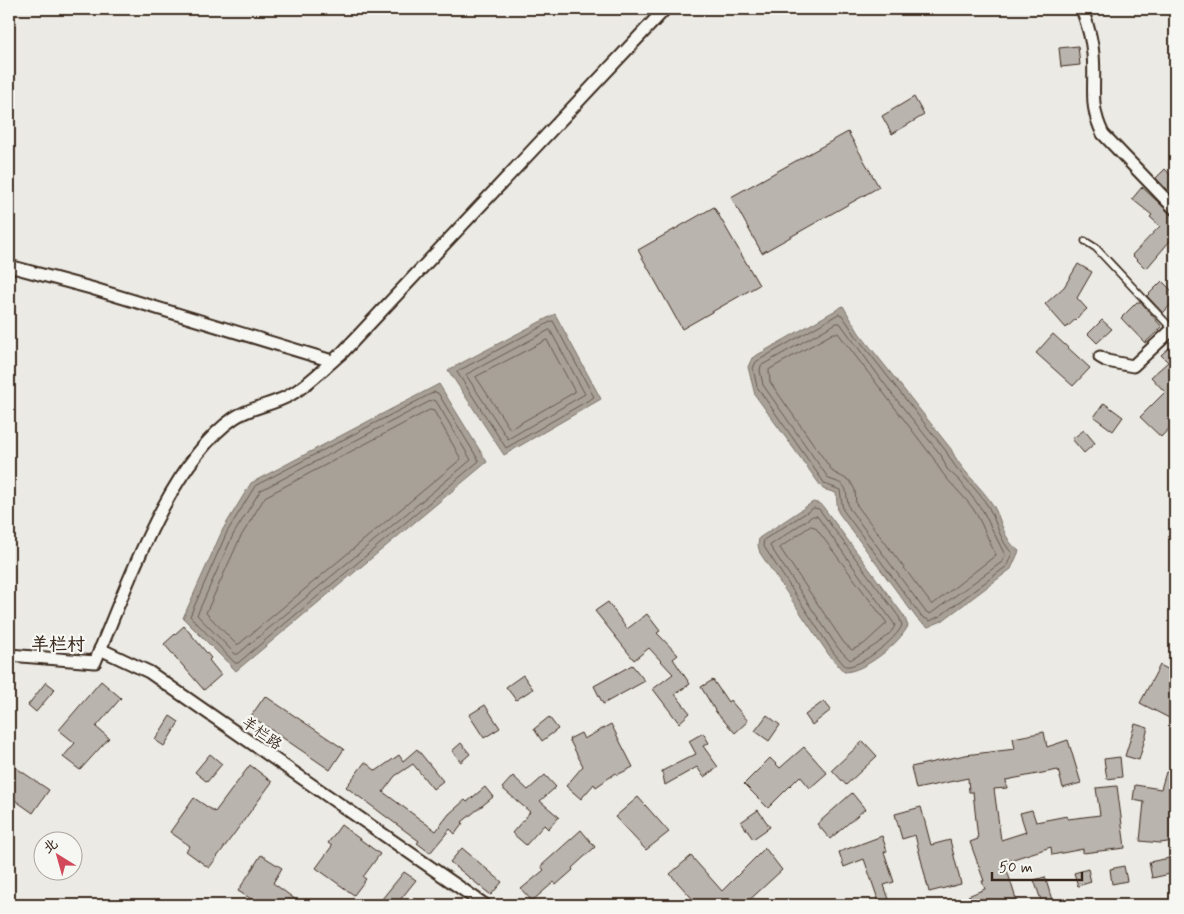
<svg xmlns="http://www.w3.org/2000/svg" width="1184" height="914" viewBox="0 0 1184 914" font-family="Mynerve,'LXGW WenKai TC',sans-serif">
<style>
.water{fill:#a8a198;stroke:#7c7167}
.lines{fill:none;stroke-linecap:round;stroke-linejoin:round}
.shore{stroke:#675a4f;stroke-width:1}
.building{fill:#bab4ae;stroke:#3b2a1e}
.lane-casing{stroke:#3b2a1e;stroke-width:9}
.street-casing{stroke:#3b2a1e;stroke-width:15}
.lane{stroke:#f6f6f2;stroke-width:5.5}
.street{stroke:#f6f6f2;stroke-width:11}
.labels{text-anchor:middle;stroke-width:4.5;stroke-linejoin:round;paint-order:stroke}
.street-label{font-size:15px;fill:#3b2a1e;stroke:#f6f6f2}
.quarter-label{font-size:18px;font-weight:bold;fill:#3b2a1e;stroke:#f6f6f2}
</style>
<rect width="100%" height="100%" fill="#ebeae5"/>
<filter id="ink" filterUnits="userSpaceOnUse"><feTurbulence type="fractalNoise" baseFrequency=".02" numOctaves="2"/><feDisplacementMap in="SourceGraphic" scale="10" xChannelSelector="R" yChannelSelector="G"/><feConvolveMatrix kernelMatrix="1 2 1 2 8 2 1 2 1" color-interpolation-filters="sRGB"/></filter>
<g filter="url(#ink)">
<g class="water">
<path d="M 843,306 L 859,333 L 951,449 C 960,470 980,485 993,505 C 1002,520 1003,540 1019,551 L 1011,569 L 942,621 L 928,627 L 918,620 L 838,512 L 836,493 L 823,489 L 755,395 L 748,367 L 752,358 Z"/>
<path d="M 555,314 L 601,399 L 504,455 L 448,370 Z"/>
<path d="M 439,384 L 487,462 L 236,671 L 183,618 L 223,529 L 251,483 Z"/>
<path d="M 813,502 L 821,504 L 904,616 L 908,626 C 899,644 864,672 844,672 L 829,655 L 760,553 L 758,545 L 759,538 Z"/>
</g>
<g class="lines">
<g class="shore">
<path d="M 839,314 L 842,315 L 856,336 L 946,451 C 956,473 977,487 989,508 C 997,523 1000,541 1012,553 L 1007,566 L 940,616 L 930,621 L 921,616 L 843,510 L 840,490 L 825,484 L 757,387 L 753,368 L 756,362 Z"/>
<path d="M 553,321 L 594,397 L 506,448 L 457,372 Z"/>
<path d="M 837,323 L 840,323 L 892,394 L 941,455 L 947,469 L 960,481 L 983,511 L 1005,555 L 1002,562 L 930,614 L 925,611 L 849,508 C 844,488 851,486 829,479 L 763,385 L 760,370 L 761,366 Z"/>
<path d="M 550,330 L 585,394 L 508,439 L 466,375 Z"/>
<path d="M 834,333 L 838,333 L 934,459 C 944,481 965,494 977,515 C 984,528 989,542 996,555 L 932,605 L 856,504 L 855,490 L 850,481 L 833,472 L 770,382 L 769,370 Z"/>
<path d="M 547,340 L 575,392 L 510,429 L 476,377 Z"/>
<path d="M 435,392 L 438,393 L 479,461 L 238,663 L 235,663 L 190,616 L 227,532 L 255,486 Z"/>
<path d="M 433,400 L 436,401 L 471,460 L 238,654 L 235,654 L 197,615 L 233,535 L 260,491 Z"/>
<path d="M 430,410 L 434,411 L 461,459 L 239,644 L 236,644 L 206,613 L 240,538 L 265,497 Z"/>
<path d="M 814,508 L 819,509 L 899,617 L 902,625 C 898,638 859,669 845,666 L 833,652 L 763,545 L 764,540 Z"/>
<path d="M 813,516 L 817,516 L 895,625 C 891,638 863,653 850,660 L 838,648 L 770,546 Z"/>
<path d="M 811,526 L 815,527 L 887,623 L 864,644 L 852,650 L 844,643 L 780,548 Z"/>
</g>
</g>
<g class="building">
<path d="M 1078,46 L 1080,65 L 1061,67 L 1059,48 Z"/>
<path d="M 914,97 L 924,115 L 892,134 L 882,116 Z"/>
<path d="M 848,132 L 879,187 L 762,253 L 731,197 Z"/>
<path d="M 1165,169 L 1175,180 L 1175,190 L 1171,194 L 1156,178 Z"/>
<path d="M 1142,187 L 1175,218 L 1175,235 L 1146,269 L 1132,255 L 1160,226 L 1150,217 L 1152,215 L 1132,199 Z"/>
<path d="M 714,207 L 759,285 L 682,329 L 638,250 Z"/>
<path d="M 1078,264 L 1092,272 L 1077,298 L 1087,309 L 1066,328 L 1045,304 L 1064,287 Z"/>
<path d="M 1162,281 L 1175,294 L 1175,300 L 1163,313 L 1147,296 Z"/>
<path d="M 1137,302 L 1141,302 L 1162,327 L 1145,343 L 1121,318 Z"/>
<path d="M 1102,320 L 1112,329 L 1097,343 L 1088,334 Z"/>
<path d="M 1053,334 L 1090,368 L 1073,386 L 1036,353 Z"/>
<path d="M 1170,347 L 1175,352 L 1175,422 L 1161,437 L 1140,417 L 1165,392 L 1151,377 L 1168,362 L 1161,355 Z"/>
<path d="M 1104,403 L 1123,417 L 1113,431 L 1094,417 Z"/>
<path d="M 1084,430 L 1095,443 L 1084,453 L 1072,439 Z"/>
<path d="M 608,602 L 627,629 L 647,614 L 660,631 L 657,633 L 678,655 L 673,659 L 690,684 L 675,694 L 690,713 L 679,723 L 653,689 L 673,674 L 649,648 L 634,660 L 595,611 Z"/>
<path d="M 184,626 L 211,658 L 209,660 L 221,675 L 204,690 L 164,644 Z"/>
<path d="M 632,665 L 645,681 L 603,704 L 594,686 Z"/>
<path d="M 1160,665 L 1175,673 L 1175,721 L 1140,703 Z"/>
<path d="M 523,675 L 533,689 L 516,700 L 506,687 Z"/>
<path d="M 713,680 L 728,702 L 730,700 L 748,721 L 735,733 L 716,712 L 701,687 Z"/>
<path d="M 101,681 L 121,698 L 96,727 L 109,738 L 80,770 L 63,757 L 75,743 L 59,730 Z"/>
<path d="M 46,682 L 55,689 L 36,712 L 28,705 Z"/>
<path d="M 265,696 L 344,749 L 330,770 L 251,716 Z"/>
<path d="M 824,701 L 831,710 L 812,725 L 805,715 Z"/>
<path d="M 485,705 L 500,728 L 484,738 L 469,715 Z"/>
<path d="M 767,715 L 780,725 L 769,741 L 755,731 Z"/>
<path d="M 170,716 L 179,722 L 164,746 L 155,740 Z"/>
<path d="M 549,717 L 558,729 L 542,741 L 534,729 Z"/>
<path d="M 611,724 L 633,767 L 617,775 L 616,773 L 596,787 L 594,784 L 581,799 L 566,786 L 583,766 L 569,739 L 581,733 L 584,739 Z"/>
<path d="M 1135,724 L 1148,728 L 1139,760 L 1125,756 Z"/>
<path d="M 1044,732 L 1047,747 L 1068,740 L 1081,783 L 1063,788 L 1058,770 L 1006,780 L 1007,788 L 994,789 L 1001,840 L 1026,832 L 1020,813 L 1032,810 L 1036,822 L 1067,816 L 1068,819 L 1100,815 L 1096,788 L 1117,786 L 1125,848 L 1083,853 L 1083,849 L 1052,855 L 1051,847 L 1007,861 L 1008,863 L 1005,864 L 1017,902 L 1009,905 L 972,905 L 968,896 L 985,889 L 982,881 L 984,881 L 970,842 L 978,839 L 973,792 L 969,792 L 968,778 L 916,789 L 911,767 L 965,755 L 1015,749 L 1013,738 Z"/>
<path d="M 703,733 L 709,743 L 703,746 L 718,767 L 704,777 L 697,767 L 665,785 L 662,771 L 696,754 L 689,741 Z"/>
<path d="M 863,741 L 877,756 L 846,785 L 832,770 Z"/>
<path d="M 461,743 L 470,754 L 461,762 L 452,751 Z"/>
<path d="M 804,747 L 827,773 L 810,788 L 800,776 L 768,808 L 744,784 L 770,758 L 780,768 Z"/>
<path d="M 417,749 L 443,781 L 433,789 L 413,764 L 395,776 L 383,792 L 436,831 L 449,814 L 465,800 L 467,802 L 485,787 L 493,797 L 462,822 L 463,823 L 455,834 L 450,829 L 430,853 L 417,843 L 419,841 L 346,787 L 365,762 L 376,771 L 399,755 L 403,761 Z"/>
<path d="M 210,754 L 222,764 L 207,782 L 195,772 Z"/>
<path d="M 1120,757 L 1122,777 L 1107,779 L 1104,759 Z"/>
<path d="M 9,763 L 49,790 L 33,813 L 9,796 Z"/>
<path d="M 250,765 L 272,782 L 209,868 L 186,851 L 190,846 L 170,832 L 194,798 L 215,812 Z"/>
<path d="M 1166,772 L 1175,774 L 1175,841 L 1160,843 L 1140,841 L 1144,802 L 1133,800 L 1135,785 L 1161,789 Z"/>
<path d="M 545,775 L 556,787 L 540,801 L 559,817 L 548,829 L 544,825 L 526,845 L 512,833 L 530,812 L 502,788 L 513,776 L 528,790 Z"/>
<path d="M 852,793 L 865,809 L 830,839 L 817,824 Z"/>
<path d="M 638,797 L 669,832 L 646,850 L 615,817 Z"/>
<path d="M 921,807 L 931,845 L 950,840 L 961,884 L 929,892 L 915,835 L 902,839 L 895,814 Z"/>
<path d="M 758,810 L 770,827 L 753,839 L 741,822 Z"/>
<path d="M 341,825 L 380,854 L 363,877 L 366,879 L 354,895 L 316,868 L 332,846 L 328,843 Z"/>
<path d="M 581,830 L 595,847 L 572,868 L 573,870 L 556,885 L 554,882 L 532,901 L 521,889 L 544,870 L 541,866 Z"/>
<path d="M 882,836 L 887,851 L 884,852 L 894,882 L 884,885 L 891,905 L 880,905 L 864,859 L 844,867 L 839,852 Z"/>
<path d="M 462,848 L 502,882 L 491,895 L 450,862 Z"/>
<path d="M 765,848 L 782,870 L 744,905 L 698,905 L 670,874 L 691,856 L 722,891 Z"/>
<path d="M 261,855 L 282,868 L 273,883 L 303,905 L 261,905 L 238,891 Z"/>
<path d="M 1175,857 L 1175,873 L 1152,878 L 1149,862 Z"/>
<path d="M 1124,866 L 1127,881 L 1112,884 L 1110,869 Z"/>
<path d="M 1088,869 L 1091,882 L 1078,886 L 1074,873 Z"/>
<path d="M 404,872 L 416,880 L 396,905 L 377,905 Z"/>
<path d="M 1045,877 L 1052,900 L 1042,903 L 1034,880 Z"/>
</g>
<g class="lines">
<defs>
<path id="lane" d="M 1085,241 L 1096,248 L 1173,330"/>
<g id="street">
<path d="M 1082,9 C 1087,23 1092,39 1093,54 C 1096,86 1088,104 1103,134 L 1175,209"/>
<path d="M 9,266 L 91,288 L 332,361"/>
<path d="M 1100,357 L 1107,361 L 1133,366 L 1175,327"/>
<path d="M 100,649 L 149,672 L 485,905"/>
<path d="M 9,655 L 95,662 C 126,589 168,464 234,418 C 250,407 273,405 290,395 C 309,385 326,366 343,352 L 665,9"/>
</g>
</defs>
<use href="#lane" class="lane-casing"/>
<use href="#street" class="street-casing"/>
<use href="#lane" class="lane"/>
<use href="#street" class="street"/>
</g>
</g>
<g class="labels">
<g class="street-label">
<text transform="translate(262 733) rotate(35)" y="5">羊栏路</text>
</g>
<g class="quarter-label">
<text x="58" y="650">羊栏村</text>
</g>
</g>
<rect width="1184" height="914" fill="none" stroke="#f6f6f2" stroke-width="30"/>
<rect x="15" y="15" width="1154" height="884" fill="none" stroke="#3b2a1e" stroke-width="2" filter="url(#ink)"/>
<g transform="translate(58 856) rotate(323)"><circle r="24" fill="#f6f6f2" stroke="#aba49d"/>
<path d="M0-4L9 19L0 12L-9 19Z" fill="#d1495b"/>
<text y="-8" font-size="14" font-weight="bold" text-anchor="middle" fill="#3b2a1e">北</text>
</g>
<path d="M992 872v8h90v-8" fill="none" stroke="#3b2a1e" stroke-width="2.5"/>
<text x="999" y="872" font-size="15" fill="#3b2a1e" stroke="#f6f6f2" stroke-width="4" paint-order="stroke">50 m</text>
</svg>
